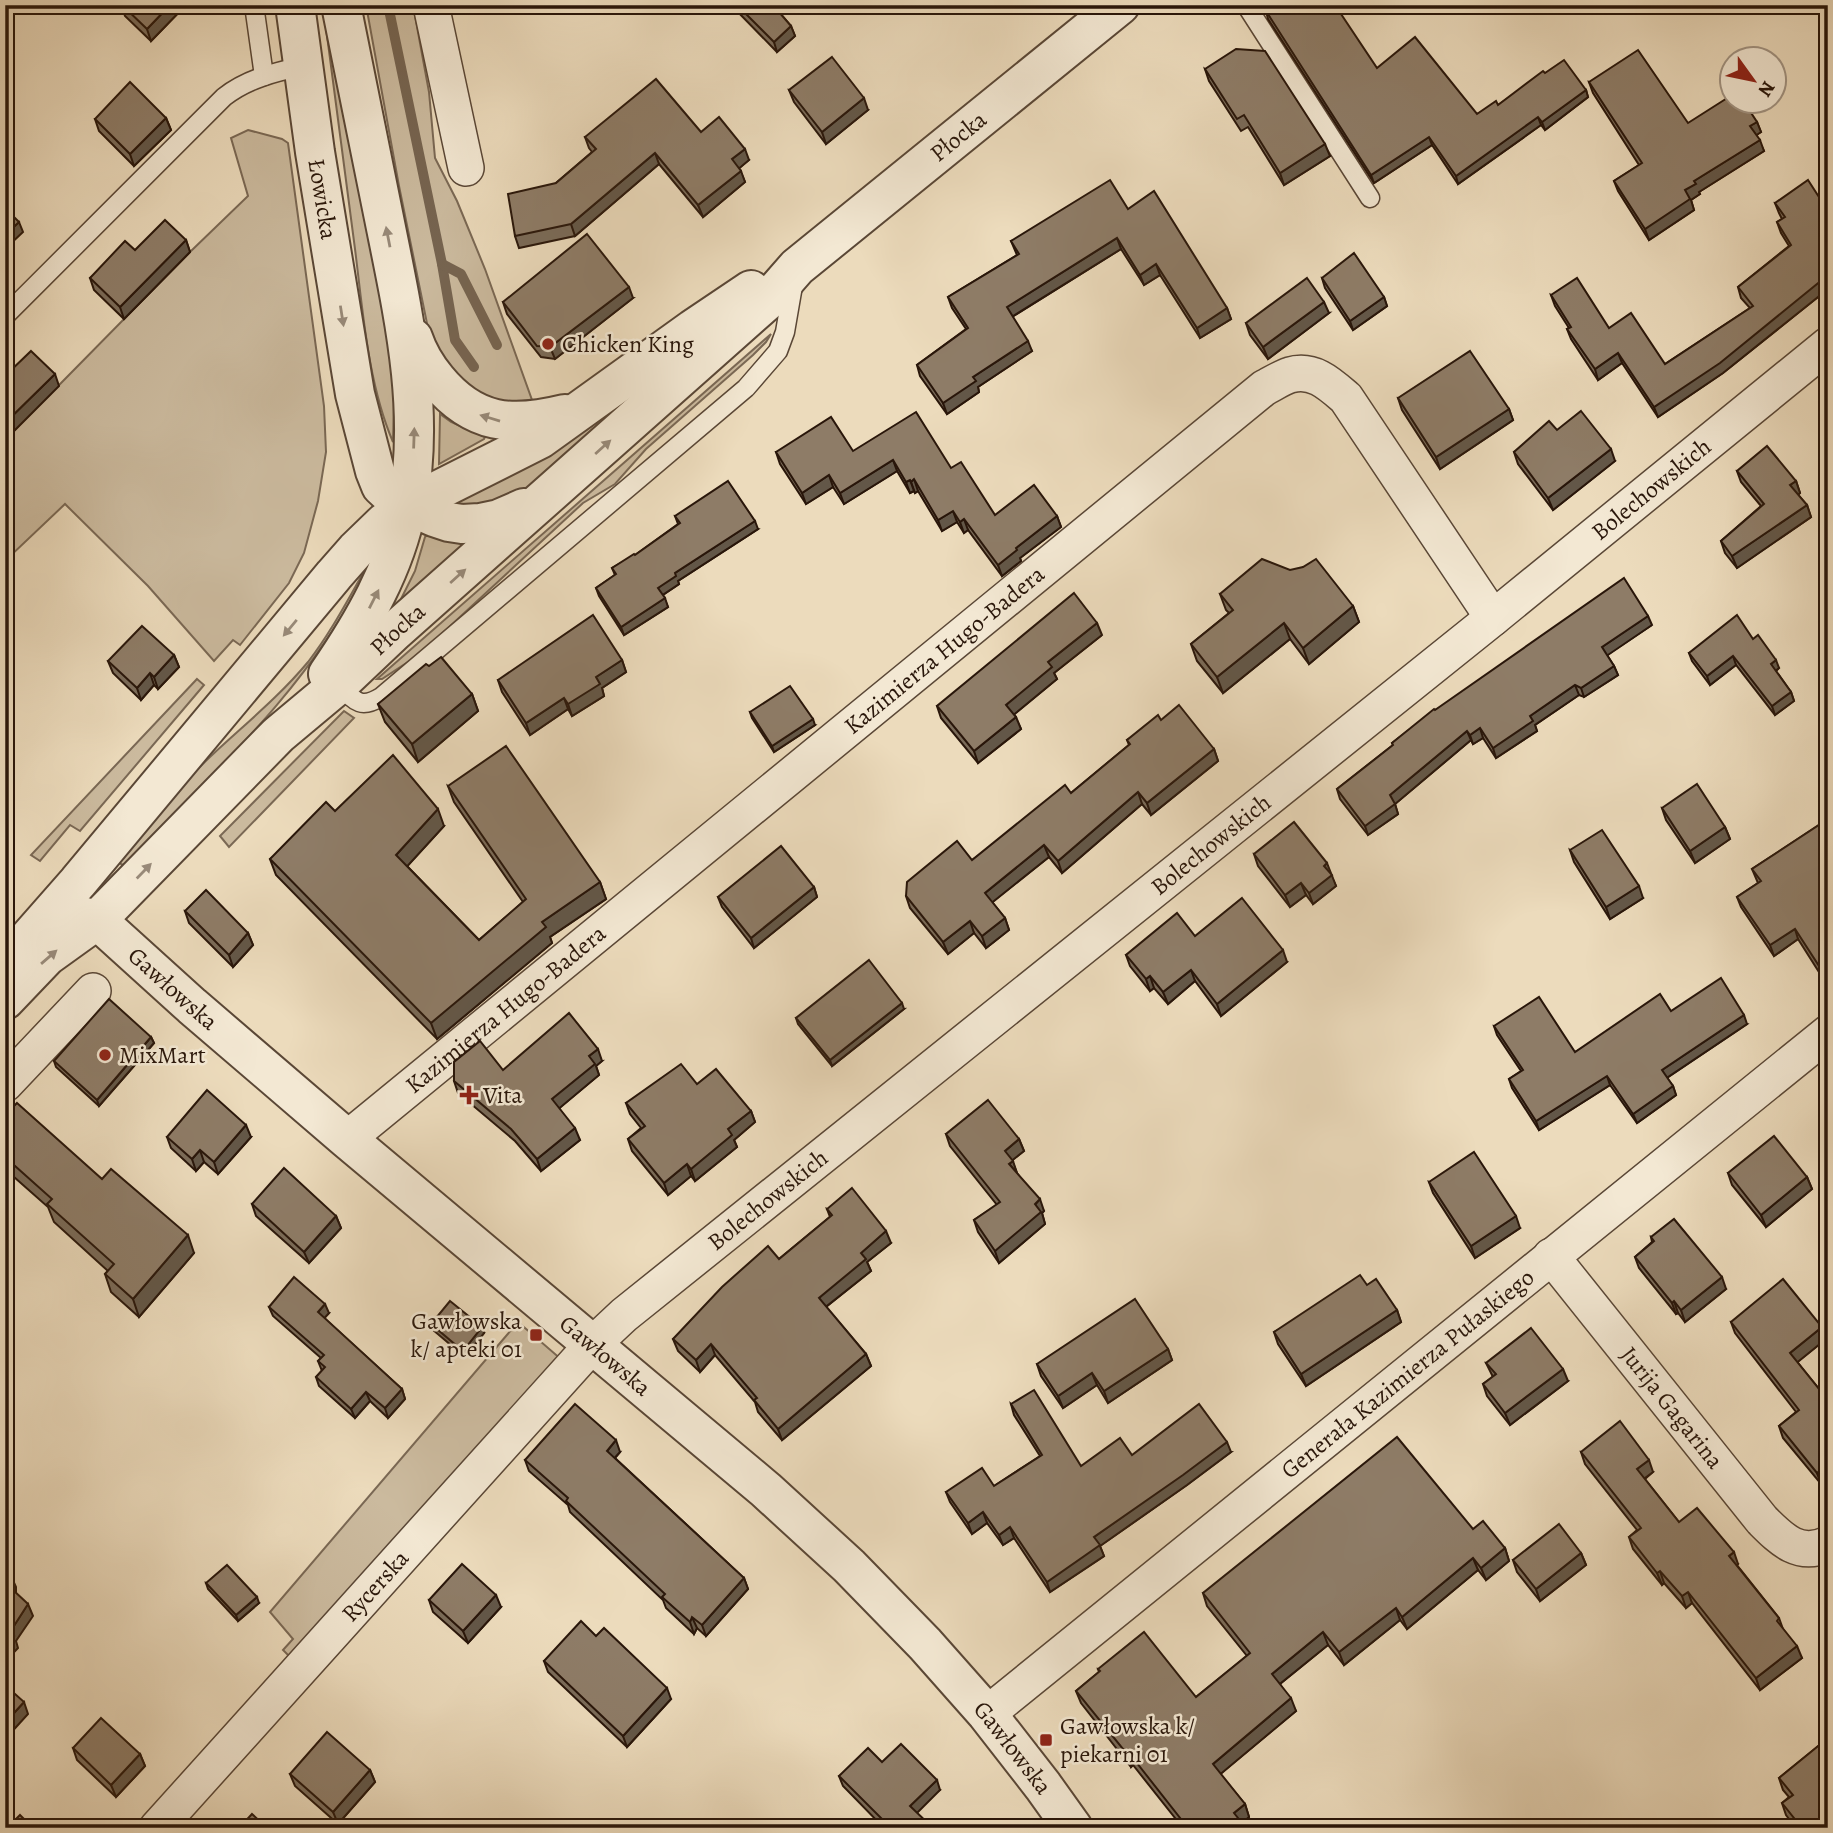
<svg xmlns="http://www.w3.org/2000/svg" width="1833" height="1833" viewBox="0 0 1833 1833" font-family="Alegreya,serif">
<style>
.green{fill:#cbba9e;stroke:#7a6854;stroke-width:2}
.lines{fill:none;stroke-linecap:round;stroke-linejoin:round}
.stream{stroke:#766450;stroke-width:10}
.service-casing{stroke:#5a4736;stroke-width:21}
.minor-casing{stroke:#5a4736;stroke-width:38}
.tertiary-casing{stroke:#5a4736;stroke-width:42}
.service{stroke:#f3e8d3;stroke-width:18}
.minor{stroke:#f3e8d3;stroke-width:35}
.tertiary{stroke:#f3e8d3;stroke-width:38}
.wall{fill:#7a6b59;stroke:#29160a;stroke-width:2}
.shaded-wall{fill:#635748;stroke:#29160a;stroke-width:2}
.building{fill:#8e7c67;stroke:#29160a;stroke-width:2}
.oneway{fill:#988a79}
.poi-dot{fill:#8f2418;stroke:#f3e8d3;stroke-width:2.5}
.labels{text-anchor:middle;stroke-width:5;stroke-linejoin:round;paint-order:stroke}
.street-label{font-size:24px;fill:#29160a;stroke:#f3e8d3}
.poi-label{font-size:24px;fill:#29160a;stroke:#f3e8d3;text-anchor:start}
</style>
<rect width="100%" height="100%" fill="#ecdbbc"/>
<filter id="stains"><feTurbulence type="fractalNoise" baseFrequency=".00286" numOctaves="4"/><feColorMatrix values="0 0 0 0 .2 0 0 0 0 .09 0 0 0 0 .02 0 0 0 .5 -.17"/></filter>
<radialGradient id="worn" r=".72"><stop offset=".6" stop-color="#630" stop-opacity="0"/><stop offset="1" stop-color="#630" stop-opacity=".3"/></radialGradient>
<g class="green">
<path d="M 323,5 L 354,127 L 392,368 L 394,403 L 393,442 C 368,384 363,312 355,249 C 345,168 334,87 323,5 Z"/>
<path d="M 366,5 L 413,5 L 429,92 L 435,158 L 457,201 L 485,269 L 532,400 L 514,402 L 493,402 L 474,393 L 432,348 L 399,186 Z"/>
<path d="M 248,130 L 282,139 L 288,143 L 324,406 L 326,452 L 318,501 L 304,553 L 289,583 L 240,645 L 233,640 L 214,661 L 148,586 L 65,504 L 5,561 L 5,440 L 190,252 L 248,196 L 231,138 Z"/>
<path d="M 771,334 L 766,342 L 753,355 L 646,449 L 615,484 L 583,503 L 420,654 L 382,679 L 377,679 Z"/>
<path d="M 691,351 L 540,485 L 503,501 L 467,507 L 450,503 Z"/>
<path d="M 440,414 L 451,422 L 485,437 L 484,439 L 439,464 Z"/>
<path d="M 428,534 L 472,542 L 396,609 L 415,571 L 425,537 Z"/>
<path d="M 362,575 L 365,575 C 309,687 213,774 127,863 L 122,865 L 119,862 C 148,826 177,788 211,756 C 244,725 279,697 308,662 C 329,635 345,605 362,575 Z"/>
<path d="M 197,679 L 204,685 L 80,831 L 70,825 L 40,861 L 31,855 Z"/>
<path d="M 344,711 L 354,718 L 229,847 L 220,836 Z"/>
<path d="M 518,1322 L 562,1360 L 293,1660 L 283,1650 L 293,1639 L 270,1612 Z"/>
</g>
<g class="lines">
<g class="stream">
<path d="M 388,5 L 442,264 L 455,340 L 474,367"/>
<path d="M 442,264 L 461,274 L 497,345"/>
</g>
<defs>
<g id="service">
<path d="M 254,5 L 264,76"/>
<path d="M 1246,5 L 1370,198"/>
<path d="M 5,316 L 224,97 C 247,79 275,72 303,66"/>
<path d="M 339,684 C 354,700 359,710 381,697 L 746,388 L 778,351 L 785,332 L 794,280"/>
</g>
<g id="minor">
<path d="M 431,5 L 466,168"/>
<path d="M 5,1084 L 93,991"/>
<path id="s1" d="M 347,1139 L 1264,388 C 1272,384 1281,378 1290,375 C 1313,368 1330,384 1346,398 L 1493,618"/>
<path id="s2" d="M 1551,1256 L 1762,1520 C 1781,1539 1799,1558 1828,1544"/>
<path id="s3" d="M 987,1714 L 1828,1033"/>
<path id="s4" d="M 157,1828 L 592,1345 L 624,1315 L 1493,618 L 1828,345"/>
</g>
<g id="tertiary">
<path id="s5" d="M 295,5 L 315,152 L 355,394 L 375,471 L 381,486 L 396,500 L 434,517 L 449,522 L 462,524 L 480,523 L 499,519 L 524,508"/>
<path d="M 413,338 C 418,353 427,368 437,380 C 474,425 512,427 565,414"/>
<path d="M 328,674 C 363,623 395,568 407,507 C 426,411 403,313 384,218 C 370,147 356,76 341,5"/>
<path id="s6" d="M 72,917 L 82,916 L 97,920 L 192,1006 L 347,1139 L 766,1490 L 849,1566 L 925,1644 L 987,1714 L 1043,1786 L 1073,1828"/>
<path d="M 5,965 L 78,882 L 334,575 L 356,550 L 385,522 L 407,506 L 540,439 L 693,329 L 751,290"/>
<path id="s7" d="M 5,1000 L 47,956 L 97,920 L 278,735 L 339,684 L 395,631 L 769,299 L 797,267 L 1120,5"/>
</g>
</defs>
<use href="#service" class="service-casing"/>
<use href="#minor" class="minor-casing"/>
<use href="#tertiary" class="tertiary-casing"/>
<use href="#service" class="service"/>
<use href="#minor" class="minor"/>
<use href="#tertiary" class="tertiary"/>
</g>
<g class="wall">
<path d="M 121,5 L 186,5 L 151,41 L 125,16 Z"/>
<path d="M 731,5 L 773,5 L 791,26 L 795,36 L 777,52 Z"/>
<path d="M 1266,11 L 1377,68 L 1477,114 L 1498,105 L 1545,73 L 1586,90 L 1588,97 L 1545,130 L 1541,125 L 1458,184 L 1432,145 L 1374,183 L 1268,19 Z"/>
<path d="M 1205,69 L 1330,156 L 1284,185 L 1248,127 L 1241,131 L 1209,81 Z"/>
<path d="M 1589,82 L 1688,123 L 1757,122 L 1761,132 L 1756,135 L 1764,151 L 1699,192 L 1700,194 L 1691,200 L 1694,210 L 1649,240 L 1618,191 L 1614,181 L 1639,165 L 1593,93 Z"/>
<path d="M 789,90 L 868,110 L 826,144 L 794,102 Z"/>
<path d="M 166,118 L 171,130 L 134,166 L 99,131 L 95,119 Z"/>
<path d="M 701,132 L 749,160 L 739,168 L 745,182 L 703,217 L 659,164 L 575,236 L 519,248 L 515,236 L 556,183 L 592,152 L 589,148 L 585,137 Z"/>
<path d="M 1775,203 L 1828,211 L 1828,289 L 1723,373 L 1658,417 L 1622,363 L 1598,380 L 1571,339 L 1567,329 L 1569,328 L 1555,306 L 1551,295 L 1609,328 L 1665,364 L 1750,308 L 1741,298 L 1738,287 L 1789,246 L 1781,233 L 1777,222 L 1782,219 L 1779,213 Z"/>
<path d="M 1128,209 L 1227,308 L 1231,319 L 1200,338 L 1160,275 L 1144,285 L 1121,249 L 1012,317 L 1032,351 L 978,387 L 979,392 L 947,414 L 920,376 L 917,365 L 966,329 L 952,308 L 948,297 L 1017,255 L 1011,241 Z"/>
<path d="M 186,240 L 190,252 L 124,319 L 94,290 L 90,278 L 135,250 Z"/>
<path d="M 1322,278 L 1384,297 L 1387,306 L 1353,330 L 1325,288 Z"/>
<path d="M 633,298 L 555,359 L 541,357 L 507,314 L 503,302 Z"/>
<path d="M 1329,313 L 1268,359 L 1250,335 L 1246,323 Z"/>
<path d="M 1398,398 L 1509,409 L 1513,420 L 1440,469 L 1402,410 Z"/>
<path d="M 1557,430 L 1615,461 L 1553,510 L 1518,464 L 1514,452 Z"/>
<path d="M 853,451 L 951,468 L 995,515 L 1057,516 L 1061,527 L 1020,558 L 1021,561 L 1002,576 L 968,530 L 964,533 L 957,522 L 942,531 L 918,491 L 915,493 L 914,491 L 910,493 L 897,471 L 844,504 L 833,487 L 806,504 L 780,464 L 776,452 Z"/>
<path d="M 1737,471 L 1796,481 L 1800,493 L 1798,495 L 1807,505 L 1811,517 L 1737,568 L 1725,553 L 1721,541 L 1761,506 L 1741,482 Z"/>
<path d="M 675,516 L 758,529 L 678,581 L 679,584 L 663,595 L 668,607 L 624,635 L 599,596 L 596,588 L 615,575 L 612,568 L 635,555 L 678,524 Z"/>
<path d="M 1220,594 L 1353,606 L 1359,622 L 1309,664 L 1290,639 L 1223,693 L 1197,661 L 1191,644 L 1229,613 L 1226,610 Z"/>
<path d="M 1652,625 L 1607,655 L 1614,666 L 1618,675 L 1584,697 L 1579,695 L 1535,725 L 1537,731 L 1496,758 L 1483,738 L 1473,744 L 1471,740 L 1395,804 L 1398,814 L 1368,835 L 1340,799 L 1337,789 L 1393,745 L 1392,743 L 1435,710 Z"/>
<path d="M 1102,635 L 1054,673 L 1057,679 L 1014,714 L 1021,729 L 978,763 L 941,718 L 937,706 Z"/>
<path d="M 1753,639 L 1779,668 L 1776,671 L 1791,692 L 1794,701 L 1775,715 L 1736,665 L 1710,685 L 1692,661 L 1689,653 Z"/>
<path d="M 174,655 L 179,667 L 158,689 L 154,685 L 141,700 L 113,673 L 108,661 Z"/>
<path d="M 622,660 L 626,672 L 602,688 L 604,696 L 572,716 L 568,709 L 530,735 L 502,692 L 498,680 Z"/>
<path d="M 429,666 L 472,694 L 478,711 L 418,762 L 385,722 L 378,704 Z"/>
<path d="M 750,712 L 815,725 L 774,752 L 752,718 Z"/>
<path d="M 1161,720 L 1214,749 L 1218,761 L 1151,815 L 1142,804 L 1062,873 L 1049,857 L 992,902 L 1005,918 L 1009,930 L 986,948 L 974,933 L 948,954 L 910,908 L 906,896 L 972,860 L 1071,793 L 1129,745 L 1127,740 Z"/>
<path d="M 448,786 L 600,882 L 606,899 L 550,937 L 552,943 L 437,1039 L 276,875 L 270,859 L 335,811 L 444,826 L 407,866 L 479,940 L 523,902 L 454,802 Z"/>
<path d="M 1662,808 L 1725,827 L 1730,839 L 1695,863 L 1666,820 Z"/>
<path d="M 1822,823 L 1824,980 L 1798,939 L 1774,956 L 1741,907 L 1737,897 L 1758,883 L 1752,869 Z"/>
<path d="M 1570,850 L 1643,898 L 1610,919 L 1574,862 Z"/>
<path d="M 1254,854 L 1330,873 L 1336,886 L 1313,904 L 1306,895 L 1290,907 L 1258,866 Z"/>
<path d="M 814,887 L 817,897 L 754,948 L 722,907 L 718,897 Z"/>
<path d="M 185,911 L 248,933 L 253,945 L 233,967 L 189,923 Z"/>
<path d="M 1195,936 L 1287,962 L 1221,1016 L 1195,981 L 1168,1004 L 1154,988 L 1150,991 L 1130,966 L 1126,955 Z"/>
<path d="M 904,1009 L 832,1066 L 798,1024 L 796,1018 Z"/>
<path d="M 1671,1011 L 1747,1024 L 1667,1078 L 1673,1086 L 1676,1095 L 1637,1123 L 1610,1085 L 1539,1130 L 1512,1088 L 1509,1079 L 1521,1071 L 1497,1035 L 1494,1026 L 1575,1052 Z"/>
<path d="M 151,1037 L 154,1043 L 99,1106 L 56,1067 L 54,1061 Z"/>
<path d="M 602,1061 L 596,1066 L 599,1075 L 559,1108 L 580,1140 L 541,1171 L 515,1141 L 458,1093 L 454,1081 L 503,1070 Z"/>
<path d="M 697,1084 L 751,1111 L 755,1122 L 734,1140 L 737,1147 L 695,1181 L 691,1176 L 668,1195 L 632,1151 L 628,1139 L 641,1128 L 630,1114 L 626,1103 Z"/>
<path d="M 5,1115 L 102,1179 L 194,1253 L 139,1317 L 111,1292 L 105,1274 L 108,1271 L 54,1222 L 48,1207 L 5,1169 Z"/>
<path d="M 946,1134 L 1019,1139 L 1024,1151 L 1012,1160 L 1017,1173 L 1044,1211 L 1042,1213 L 1045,1224 L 999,1263 L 978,1232 L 974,1220 L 997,1205 L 950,1146 Z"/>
<path d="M 167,1137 L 251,1137 L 218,1174 L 204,1162 L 196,1171 L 171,1148 Z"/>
<path d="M 1728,1173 L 1807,1177 L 1812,1189 L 1766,1227 L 1732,1185 Z"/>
<path d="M 1429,1182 L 1520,1228 L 1475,1258 L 1433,1193 Z"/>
<path d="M 252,1204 L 336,1216 L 341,1228 L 309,1263 L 256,1216 Z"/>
<path d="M 827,1209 L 891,1243 L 867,1262 L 871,1271 L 826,1307 L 866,1354 L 871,1366 L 782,1440 L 758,1412 L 755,1402 L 715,1355 L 700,1372 L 678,1351 L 673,1339 L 779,1259 L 830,1217 Z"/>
<path d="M 1651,1237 L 1726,1289 L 1685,1322 L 1678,1313 L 1676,1314 L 1639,1268 L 1635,1257 L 1652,1242 Z"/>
<path d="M 1367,1285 L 1397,1310 L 1401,1322 L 1306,1386 L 1278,1344 L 1274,1332 Z"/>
<path d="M 269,1307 L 329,1313 L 324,1318 L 402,1389 L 405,1399 L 388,1418 L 370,1401 L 355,1418 L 319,1386 L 316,1377 L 322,1371 L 318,1361 L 321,1358 L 273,1316 Z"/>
<path d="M 1731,1322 L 1826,1339 L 1797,1362 L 1828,1400 L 1828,1479 L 1821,1484 L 1783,1438 L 1779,1426 L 1796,1412 L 1735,1333 Z"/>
<path d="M 431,1324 L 484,1333 L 465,1357 L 433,1330 Z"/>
<path d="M 1168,1349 L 1172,1360 L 1108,1403 L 1097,1385 L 1063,1408 L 1041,1376 L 1037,1364 Z"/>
<path d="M 1486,1363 L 1568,1381 L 1510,1425 L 1487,1396 L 1483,1384 L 1493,1377 Z"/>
<path d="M 1011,1404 L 1081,1466 L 1132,1455 L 1231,1452 L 1187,1485 L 1100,1546 L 1104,1556 L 1050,1592 L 1014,1538 L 1003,1545 L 987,1523 L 972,1534 L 950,1502 L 946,1492 L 994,1486 L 1040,1456 L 1014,1415 Z"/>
<path d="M 620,1452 L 615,1458 L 744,1578 L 748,1589 L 706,1636 L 697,1628 L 694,1634 L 666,1608 L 663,1600 L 570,1512 L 568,1505 L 529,1471 L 525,1460 Z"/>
<path d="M 1581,1452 L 1653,1472 L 1645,1479 L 1679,1522 L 1738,1564 L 1737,1565 L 1779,1618 L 1783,1629 L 1802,1658 L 1760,1690 L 1692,1603 L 1686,1608 L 1664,1583 L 1662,1585 L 1633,1549 L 1629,1537 L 1637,1530 L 1585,1464 Z"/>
<path d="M 1473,1529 L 1505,1548 L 1509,1561 L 1486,1580 L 1478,1570 L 1407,1629 L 1400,1620 L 1344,1665 L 1328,1645 L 1280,1684 L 1296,1711 L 1220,1774 L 1245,1804 L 1249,1817 L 1242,1823 L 1246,1828 L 1183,1828 L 1133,1765 L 1131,1767 L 1081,1703 L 1076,1691 L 1099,1672 L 1098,1669 L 1196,1697 L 1247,1656 L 1207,1606 L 1203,1593 Z"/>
<path d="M 1581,1553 L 1586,1565 L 1540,1601 L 1517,1572 L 1513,1560 Z"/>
<path d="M 206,1583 L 259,1603 L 238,1621 L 208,1589 Z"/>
<path d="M 429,1600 L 501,1607 L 468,1643 L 433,1612 Z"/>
<path d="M 596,1636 L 671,1699 L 627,1747 L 548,1672 L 544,1661 Z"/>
<path d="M 1828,1738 L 1828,1827 L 1826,1828 L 1796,1828 L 1786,1815 L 1782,1803 L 1789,1797 L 1783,1790 L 1779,1778 Z"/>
<path d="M 73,1748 L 140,1754 L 145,1766 L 116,1797 L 77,1760 Z"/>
<path d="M 882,1762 L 940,1790 L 884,1828 L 843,1786 L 839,1776 Z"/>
<path d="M 370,1770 L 375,1782 L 338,1824 L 295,1786 L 290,1774 Z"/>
</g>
<g class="shaded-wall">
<path d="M 170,5 L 186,5 L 151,41 L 147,29 Z"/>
<path d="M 791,26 L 795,36 L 777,52 L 774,42 Z"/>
<path d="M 1586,90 L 1588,97 L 1545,130 L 1542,122 Z"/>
<path d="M 864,98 L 868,110 L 826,144 L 822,132 Z"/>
<path d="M 1538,117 L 1541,125 L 1458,184 L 1456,176 Z"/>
<path d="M 166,118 L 171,130 L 134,166 L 130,154 Z"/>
<path d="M 1757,122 L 1761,132 L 1754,137 L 1750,126 Z"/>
<path d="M 1429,137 L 1432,145 L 1374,183 L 1371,175 Z"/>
<path d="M 1760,140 L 1764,151 L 1699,192 L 1700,194 L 1691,200 L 1694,210 L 1649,240 L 1645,229 L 1694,181 Z"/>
<path d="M 1325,144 L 1330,156 L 1284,185 L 1280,173 Z"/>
<path d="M 745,149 L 749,160 L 736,171 L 732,159 Z"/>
<path d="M 655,153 L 659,164 L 575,236 L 571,224 Z"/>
<path d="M 741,171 L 745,182 L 703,217 L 698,205 Z"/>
<path d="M 19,222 L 23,232 L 5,249 L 9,258 L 5,261 L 5,235 Z"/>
<path d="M 1117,238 L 1121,249 L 1010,318 L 1007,307 Z"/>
<path d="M 186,240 L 190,252 L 124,319 L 120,307 Z"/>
<path d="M 1156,264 L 1160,275 L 1144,285 L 1140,275 Z"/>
<path d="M 1828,275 L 1828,289 L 1723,373 L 1658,417 L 1654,407 Z"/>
<path d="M 629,287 L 633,298 L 555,359 L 550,347 Z"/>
<path d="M 1384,297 L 1387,306 L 1353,330 L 1350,321 Z"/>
<path d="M 1324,302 L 1329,313 L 1268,359 L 1263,347 Z"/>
<path d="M 1227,308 L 1231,319 L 1200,338 L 1197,328 Z"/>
<path d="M 1028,341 L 1032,351 L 978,387 L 979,392 L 947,414 L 943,403 L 973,377 Z"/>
<path d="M 1618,353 L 1622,363 L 1598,380 L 1595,369 Z"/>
<path d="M 55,374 L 59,386 L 5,440 L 5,423 Z"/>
<path d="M 1509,409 L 1513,420 L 1440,469 L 1436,457 Z"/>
<path d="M 1611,449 L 1615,461 L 1553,510 L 1548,498 Z"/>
<path d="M 893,460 L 897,471 L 844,504 L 840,493 Z"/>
<path d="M 829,475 L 833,487 L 806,504 L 802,493 Z"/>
<path d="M 914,479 L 918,491 L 915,493 L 911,482 Z"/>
<path d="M 910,480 L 914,491 L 910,493 L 906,482 Z"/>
<path d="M 1796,481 L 1800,493 L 1795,497 L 1790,485 Z"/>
<path d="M 1807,505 L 1811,517 L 1737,568 L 1732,556 Z"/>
<path d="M 953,511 L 957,522 L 942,531 L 938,520 Z"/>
<path d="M 1057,516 L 1061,527 L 1020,558 L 1021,561 L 1002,576 L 998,565 L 1016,548 Z"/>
<path d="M 964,519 L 968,530 L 964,533 L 960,522 Z"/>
<path d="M 755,521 L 758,529 L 678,581 L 679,584 L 661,596 L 658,588 L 675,573 Z"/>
<path d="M 665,598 L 668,607 L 624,635 L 621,627 Z"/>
<path d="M 1353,606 L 1359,622 L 1309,664 L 1303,648 Z"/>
<path d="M 1648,616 L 1652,625 L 1605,657 L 1602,647 Z"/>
<path d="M 1097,623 L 1102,635 L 1054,673 L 1057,679 L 1011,717 L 1006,705 L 1048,662 Z"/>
<path d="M 1284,623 L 1290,639 L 1223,693 L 1217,677 Z"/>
<path d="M 174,655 L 179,667 L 158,689 L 154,677 Z"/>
<path d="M 1733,656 L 1736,665 L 1710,685 L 1707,676 Z"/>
<path d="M 622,660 L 626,672 L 602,688 L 604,696 L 572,716 L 568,704 L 596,677 Z"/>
<path d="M 1776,660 L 1779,668 L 1774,672 L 1771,664 Z"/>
<path d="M 1614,666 L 1618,675 L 1584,697 L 1581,688 Z"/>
<path d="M 150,673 L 154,685 L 141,700 L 137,688 Z"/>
<path d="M 1575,685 L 1579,695 L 1535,725 L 1537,731 L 1496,758 L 1493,748 L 1530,716 Z"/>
<path d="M 1791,692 L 1794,701 L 1775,715 L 1772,706 Z"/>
<path d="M 472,694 L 478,711 L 418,762 L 412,744 Z"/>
<path d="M 564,698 L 568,709 L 530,735 L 526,723 Z"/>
<path d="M 1016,717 L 1021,729 L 978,763 L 974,751 Z"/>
<path d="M 813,719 L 815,725 L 774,752 L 772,746 Z"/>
<path d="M 1480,728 L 1483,738 L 1473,744 L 1470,735 Z"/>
<path d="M 1467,731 L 1471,740 L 1395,804 L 1398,814 L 1368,835 L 1365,826 L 1390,795 Z"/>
<path d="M 1214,749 L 1218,761 L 1151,815 L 1147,803 Z"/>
<path d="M 1138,792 L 1142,804 L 1062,873 L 1058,861 Z"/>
<path d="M 438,809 L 444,826 L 402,872 L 396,855 Z"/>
<path d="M 1725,827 L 1730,839 L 1695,863 L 1690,851 Z"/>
<path d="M 1044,845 L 1049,857 L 989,905 L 985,893 Z"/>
<path d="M 1327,863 L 1336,886 L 1313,904 L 1309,893 L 1324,866 Z"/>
<path d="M 600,882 L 606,899 L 550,937 L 552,943 L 437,1039 L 431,1023 L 542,922 Z"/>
<path d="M 1301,883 L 1306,895 L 1290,907 L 1285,895 Z"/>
<path d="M 1639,886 L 1643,898 L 1610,919 L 1606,907 Z"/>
<path d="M 814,887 L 817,897 L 754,948 L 751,938 Z"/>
<path d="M 1005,918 L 1009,930 L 986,948 L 982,936 Z"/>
<path d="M 970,921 L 974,933 L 948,954 L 943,942 Z"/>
<path d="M 1795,929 L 1798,939 L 1774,956 L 1770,945 Z"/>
<path d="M 248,933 L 253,945 L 233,967 L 229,955 Z"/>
<path d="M 1283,950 L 1287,962 L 1221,1016 L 1217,1004 Z"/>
<path d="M 1828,964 L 1828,977 L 1824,980 L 1821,969 Z"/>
<path d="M 1191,970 L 1195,981 L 1168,1004 L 1163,992 Z"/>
<path d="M 1150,976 L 1154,988 L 1150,991 L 1146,979 Z"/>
<path d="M 902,1003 L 904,1009 L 832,1066 L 830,1060 Z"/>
<path d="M 1744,1015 L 1747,1024 L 1665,1079 L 1662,1070 Z"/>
<path d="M 151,1037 L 154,1043 L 99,1106 L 97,1100 Z"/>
<path d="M 598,1049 L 602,1061 L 596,1066 L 599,1075 L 556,1111 L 552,1099 L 589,1056 Z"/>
<path d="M 1607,1076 L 1610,1085 L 1539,1130 L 1536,1121 Z"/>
<path d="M 1673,1086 L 1676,1095 L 1637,1123 L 1633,1114 Z"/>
<path d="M 751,1111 L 755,1122 L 734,1140 L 737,1147 L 695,1181 L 691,1169 L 728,1129 Z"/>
<path d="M 246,1125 L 251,1137 L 218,1174 L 214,1162 Z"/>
<path d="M 575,1128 L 580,1140 L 541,1171 L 537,1159 Z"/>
<path d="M 1019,1139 L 1024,1151 L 1009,1163 L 1005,1151 Z"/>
<path d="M 200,1150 L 204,1162 L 196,1171 L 192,1159 Z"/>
<path d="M 1013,1161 L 1017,1173 L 1009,1164 Z"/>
<path d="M 687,1164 L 691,1176 L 668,1195 L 664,1183 Z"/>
<path d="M 1807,1177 L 1812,1189 L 1766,1227 L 1761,1215 Z"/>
<path d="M 1040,1199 L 1044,1211 L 1042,1213 L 1045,1224 L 999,1263 L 995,1251 Z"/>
<path d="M 336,1216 L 341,1228 L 309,1263 L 304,1252 Z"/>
<path d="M 1516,1216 L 1520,1228 L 1475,1258 L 1471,1246 Z"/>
<path d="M 886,1231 L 891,1243 L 867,1262 L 871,1271 L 823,1309 L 819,1298 L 861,1253 Z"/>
<path d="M 188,1235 L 194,1253 L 139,1317 L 133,1299 Z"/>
<path d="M 10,1256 L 13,1264 L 5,1272 L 5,1260 Z"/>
<path d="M 1722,1277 L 1726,1289 L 1685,1322 L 1681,1310 Z"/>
<path d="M 1674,1301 L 1678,1313 L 1676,1314 L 1672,1303 Z"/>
<path d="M 325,1304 L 329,1313 L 321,1322 L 318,1312 Z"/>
<path d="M 1397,1310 L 1401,1322 L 1306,1386 L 1301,1374 Z"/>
<path d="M 482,1327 L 484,1333 L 465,1357 L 463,1351 Z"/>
<path d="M 1822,1327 L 1826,1339 L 1794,1365 L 1790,1353 Z"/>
<path d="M 711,1344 L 715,1355 L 700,1372 L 696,1360 Z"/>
<path d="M 1168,1349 L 1172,1360 L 1108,1403 L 1104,1391 Z"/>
<path d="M 866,1354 L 871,1366 L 782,1440 L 778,1429 Z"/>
<path d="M 1563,1369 L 1568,1381 L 1510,1425 L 1505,1413 Z"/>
<path d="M 1092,1373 L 1097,1385 L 1063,1408 L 1058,1396 Z"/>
<path d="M 402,1389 L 405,1399 L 388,1418 L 385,1408 Z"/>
<path d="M 366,1392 L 370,1401 L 355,1418 L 351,1409 Z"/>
<path d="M 616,1440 L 620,1452 L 611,1462 L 607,1451 Z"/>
<path d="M 1227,1442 L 1231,1452 L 1187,1485 L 1100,1546 L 1104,1556 L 1050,1592 L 1047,1582 L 1094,1537 Z"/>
<path d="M 1649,1460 L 1653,1472 L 1641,1481 L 1637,1469 Z"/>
<path d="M 1828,1464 L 1828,1479 L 1821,1484 L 1817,1473 Z"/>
<path d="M 983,1512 L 987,1523 L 972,1534 L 968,1523 Z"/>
<path d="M 1010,1527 L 1014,1538 L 1003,1545 L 999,1535 Z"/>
<path d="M 1505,1548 L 1509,1561 L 1486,1580 L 1481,1568 Z"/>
<path d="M 1734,1552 L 1738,1564 L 1734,1568 L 1729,1556 Z"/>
<path d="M 1581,1553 L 1586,1565 L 1540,1601 L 1536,1589 Z"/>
<path d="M 1473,1558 L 1478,1570 L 1407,1629 L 1402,1617 Z"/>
<path d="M 1660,1571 L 1664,1583 L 1662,1585 L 1657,1573 Z"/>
<path d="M 11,1576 L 16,1587 L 16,1601 L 12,1589 Z"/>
<path d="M 744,1578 L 748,1589 L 706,1636 L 702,1625 Z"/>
<path d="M 1688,1592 L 1692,1603 L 1686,1608 L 1682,1596 Z"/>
<path d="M 496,1595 L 501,1607 L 468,1643 L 463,1631 Z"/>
<path d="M 257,1597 L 259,1603 L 238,1621 L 236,1615 Z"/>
<path d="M 28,1604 L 33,1616 L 16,1641 L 18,1648 L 5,1662 L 5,1645 L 10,1632 Z"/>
<path d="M 1396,1608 L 1400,1620 L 1344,1665 L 1339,1652 Z"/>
<path d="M 692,1617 L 697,1628 L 694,1634 L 690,1622 Z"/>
<path d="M 1323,1632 L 1328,1645 L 1276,1687 L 1272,1674 Z"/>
<path d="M 1797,1646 L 1802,1658 L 1760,1690 L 1756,1678 Z"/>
<path d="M 667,1688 L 671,1699 L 627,1747 L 623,1736 Z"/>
<path d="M 1291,1698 L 1296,1711 L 1217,1777 L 1213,1764 Z"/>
<path d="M 24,1702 L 28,1714 L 8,1736 L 5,1727 L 5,1723 Z"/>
<path d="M 1129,1753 L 1133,1765 L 1131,1767 L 1127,1754 Z"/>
<path d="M 140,1754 L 145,1766 L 116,1797 L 111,1785 Z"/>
<path d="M 370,1770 L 375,1782 L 338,1824 L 333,1812 Z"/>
<path d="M 937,1780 L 940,1790 L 914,1816 L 910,1806 Z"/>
<path d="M 1245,1804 L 1249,1817 L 1239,1826 L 1234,1813 Z"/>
<path d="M 1828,1811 L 1828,1827 L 1826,1828 L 1808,1828 Z"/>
</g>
<g class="building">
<path d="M 122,5 L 170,5 L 147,29 Z"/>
<path d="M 737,5 L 773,5 L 791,26 L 774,42 Z"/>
<path d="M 1275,5 L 1335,5 L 1377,68 L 1415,37 L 1477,114 L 1496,101 L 1498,105 L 1543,71 L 1545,73 L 1564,60 L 1586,90 L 1542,122 L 1538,117 L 1456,176 L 1429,137 L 1371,175 L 1266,11 Z"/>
<path d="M 1236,49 L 1265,51 L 1325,144 L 1280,173 L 1244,115 L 1237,119 L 1205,69 Z"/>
<path d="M 1638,50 L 1688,123 L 1732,95 L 1732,102 L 1744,102 L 1757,122 L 1750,126 L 1760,140 L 1694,181 L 1696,184 L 1685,190 L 1690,199 L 1645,229 L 1614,181 L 1642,163 L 1589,82 Z"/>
<path d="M 832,57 L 864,98 L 822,132 L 789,90 Z"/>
<path d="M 656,79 L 701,132 L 719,117 L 745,149 L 732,159 L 741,171 L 698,205 L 655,153 L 571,224 L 515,236 L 508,194 L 556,183 L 596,149 L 585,137 Z"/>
<path d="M 130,82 L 166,118 L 130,154 L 95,119 Z"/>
<path d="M 1110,180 L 1128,209 L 1154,191 L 1227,308 L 1197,328 L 1156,264 L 1140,275 L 1117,238 L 1007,307 L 1028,341 L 973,377 L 976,381 L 943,403 L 917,365 L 968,328 L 948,297 L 1019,254 L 1011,241 Z"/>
<path d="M 1808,180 L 1828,211 L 1828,275 L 1720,363 L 1654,407 L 1618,353 L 1595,369 L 1567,329 L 1571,327 L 1551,295 L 1577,278 L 1609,328 L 1631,313 L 1665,364 L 1753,306 L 1738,287 L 1791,245 L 1777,222 L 1785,217 L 1775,203 Z"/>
<path d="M 5,208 L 19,222 L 5,235 Z"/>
<path d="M 165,220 L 186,240 L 120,307 L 90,278 L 125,241 L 135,250 Z"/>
<path d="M 587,234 L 629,287 L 550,347 L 537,346 L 503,302 Z"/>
<path d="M 1354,253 L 1384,297 L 1350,321 L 1322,278 Z"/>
<path d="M 1307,278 L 1324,302 L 1263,347 L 1246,323 Z"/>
<path d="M 31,351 L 55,374 L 5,423 L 5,376 Z"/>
<path d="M 1470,351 L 1509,409 L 1436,457 L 1398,398 Z"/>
<path d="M 1581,411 L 1611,449 L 1548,498 L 1514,452 L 1549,421 L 1557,430 Z"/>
<path d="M 916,412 L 951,468 L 961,462 L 995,515 L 1034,485 L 1057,516 L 1016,548 L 1017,550 L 998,565 L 964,519 L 960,522 L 953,511 L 938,520 L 914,479 L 911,482 L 910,480 L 906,482 L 893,460 L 840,493 L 829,475 L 802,493 L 776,452 L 831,417 L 853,451 Z"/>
<path d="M 1767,446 L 1796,481 L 1790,485 L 1807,505 L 1732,556 L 1721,541 L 1764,504 L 1737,471 Z"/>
<path d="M 728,481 L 755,521 L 675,573 L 676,576 L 658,588 L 665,598 L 621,627 L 596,588 L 616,574 L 612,568 L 634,554 L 635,555 L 680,523 L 675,516 Z"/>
<path d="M 1262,559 L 1290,570 L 1303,567 L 1316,559 L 1353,606 L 1303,648 L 1284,623 L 1217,677 L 1191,644 L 1233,610 L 1220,594 Z"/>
<path d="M 1624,578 L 1648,616 L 1602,647 L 1614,666 L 1581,688 L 1575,685 L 1530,716 L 1533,721 L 1493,748 L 1480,728 L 1470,735 L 1467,731 L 1390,795 L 1395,804 L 1365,826 L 1337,789 L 1393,745 L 1392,743 L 1434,709 L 1435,710 Z"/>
<path d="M 1074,593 L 1097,623 L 1048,662 L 1052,667 L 1006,705 L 1016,717 L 974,751 L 937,706 Z"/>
<path d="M 593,615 L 622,660 L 596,677 L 600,684 L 568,704 L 564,698 L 526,723 L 498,680 Z"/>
<path d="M 1737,615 L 1753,639 L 1758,635 L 1776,660 L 1771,664 L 1791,692 L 1772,706 L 1733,656 L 1707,676 L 1689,653 Z"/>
<path d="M 142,626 L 174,655 L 154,677 L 150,673 L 137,688 L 108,661 Z"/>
<path d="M 441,657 L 472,694 L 412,744 L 378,704 L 426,664 L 429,666 Z"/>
<path d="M 790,686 L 813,719 L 772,746 L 750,712 Z"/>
<path d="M 1179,705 L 1214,749 L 1147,803 L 1138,792 L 1058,861 L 1044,845 L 985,893 L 1005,918 L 982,936 L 970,921 L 943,942 L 906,896 L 907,882 L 957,841 L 972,860 L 1065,785 L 1071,793 L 1130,744 L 1127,740 L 1158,715 L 1161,720 Z"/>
<path d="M 506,746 L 600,882 L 542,922 L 546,927 L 431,1023 L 270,859 L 326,802 L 335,811 L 393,755 L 438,809 L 396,855 L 479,940 L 526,899 L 448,786 Z"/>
<path d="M 1697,784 L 1725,827 L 1690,851 L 1662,808 Z"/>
<path d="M 1294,822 L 1327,863 L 1324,866 L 1332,875 L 1309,893 L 1301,883 L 1285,895 L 1254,854 Z"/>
<path d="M 1822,823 L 1828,832 L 1828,964 L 1821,969 L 1795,929 L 1770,945 L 1737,897 L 1761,881 L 1752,869 Z"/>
<path d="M 1602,830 L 1639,886 L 1606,907 L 1570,850 Z"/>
<path d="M 781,846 L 814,887 L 751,938 L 718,897 Z"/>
<path d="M 206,890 L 248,933 L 229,955 L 185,911 Z"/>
<path d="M 1242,898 L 1283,950 L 1217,1004 L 1191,970 L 1163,992 L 1150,976 L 1146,979 L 1126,955 L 1177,913 L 1195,936 Z"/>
<path d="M 869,960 L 902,1003 L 830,1060 L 796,1018 Z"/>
<path d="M 1721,978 L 1744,1015 L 1662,1070 L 1673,1086 L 1633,1114 L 1607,1076 L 1536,1121 L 1509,1079 L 1523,1070 L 1494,1026 L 1539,997 L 1575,1052 L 1660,994 L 1671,1011 Z"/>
<path d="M 109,999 L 151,1037 L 97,1100 L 54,1061 Z"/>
<path d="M 569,1013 L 598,1049 L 589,1056 L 595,1064 L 552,1099 L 575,1128 L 537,1159 L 511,1129 L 454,1081 L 454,1062 L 480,1041 L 503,1070 Z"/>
<path d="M 681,1064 L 697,1084 L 716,1069 L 751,1111 L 728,1129 L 732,1135 L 691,1169 L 687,1164 L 664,1183 L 628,1139 L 645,1126 L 626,1103 Z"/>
<path d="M 207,1090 L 246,1125 L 214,1162 L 200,1150 L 192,1159 L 167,1137 Z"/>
<path d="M 988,1100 L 1019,1139 L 1005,1151 L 1013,1161 L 1009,1164 L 1040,1199 L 1035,1204 L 1041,1212 L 995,1251 L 974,1220 L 1000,1202 L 946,1134 Z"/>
<path d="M 17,1103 L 102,1179 L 111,1169 L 188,1235 L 133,1299 L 105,1274 L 114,1264 L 47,1204 L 52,1199 L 5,1157 L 5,1115 Z"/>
<path d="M 1774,1136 L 1807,1177 L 1761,1215 L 1728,1173 Z"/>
<path d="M 1474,1152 L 1516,1216 L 1471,1246 L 1429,1182 Z"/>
<path d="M 284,1168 L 336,1216 L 304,1252 L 252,1204 Z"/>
<path d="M 852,1188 L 886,1231 L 861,1253 L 866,1259 L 819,1298 L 866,1354 L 778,1429 L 754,1400 L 757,1398 L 711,1344 L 696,1360 L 673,1339 L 722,1287 L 768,1246 L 779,1259 L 832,1215 L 827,1209 Z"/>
<path d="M 1674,1219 L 1722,1277 L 1681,1310 L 1674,1301 L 1672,1303 L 1635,1257 L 1654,1241 L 1651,1237 Z"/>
<path d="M 5,1251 L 10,1256 L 5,1260 Z"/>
<path d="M 1360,1275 L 1367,1285 L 1376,1279 L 1397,1310 L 1301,1374 L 1274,1332 Z"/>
<path d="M 294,1277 L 325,1304 L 318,1312 L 402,1389 L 385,1408 L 366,1392 L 351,1409 L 316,1377 L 325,1367 L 318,1361 L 324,1355 L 269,1307 Z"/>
<path d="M 1783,1279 L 1822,1327 L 1790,1353 L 1828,1400 L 1828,1464 L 1817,1473 L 1779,1426 L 1799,1410 L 1731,1322 Z"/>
<path d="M 1135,1299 L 1168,1349 L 1104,1391 L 1092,1373 L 1058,1396 L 1037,1364 Z"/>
<path d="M 450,1301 L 482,1327 L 463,1351 L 431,1324 Z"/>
<path d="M 1531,1328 L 1563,1369 L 1505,1413 L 1483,1384 L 1496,1374 L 1486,1363 Z"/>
<path d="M 1034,1390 L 1081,1466 L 1120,1438 L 1132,1455 L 1199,1404 L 1227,1442 L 1183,1475 L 1094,1537 L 1100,1545 L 1047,1582 L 1010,1527 L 999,1535 L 983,1512 L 968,1523 L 946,1492 L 982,1468 L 994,1486 L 1042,1455 L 1011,1404 Z"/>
<path d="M 575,1404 L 616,1440 L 607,1451 L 744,1578 L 702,1625 L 692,1617 L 690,1622 L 662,1597 L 665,1594 L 566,1501 L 568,1498 L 525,1460 Z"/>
<path d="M 1620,1421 L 1649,1460 L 1637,1469 L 1679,1522 L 1697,1508 L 1734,1552 L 1729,1556 L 1779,1618 L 1777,1621 L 1797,1646 L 1756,1678 L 1688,1592 L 1682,1596 L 1660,1571 L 1657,1573 L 1629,1537 L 1641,1528 L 1581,1452 Z"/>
<path d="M 1397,1437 L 1473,1529 L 1483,1521 L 1505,1548 L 1481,1568 L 1473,1558 L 1402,1617 L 1396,1608 L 1339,1652 L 1323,1632 L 1272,1674 L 1291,1698 L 1213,1764 L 1245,1804 L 1234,1813 L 1246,1828 L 1188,1828 L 1129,1753 L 1127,1754 L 1076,1691 L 1100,1671 L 1098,1669 L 1144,1632 L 1196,1697 L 1250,1653 L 1203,1593 Z"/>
<path d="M 1559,1524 L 1581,1553 L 1536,1589 L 1513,1560 Z"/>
<path d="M 462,1564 L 496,1595 L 463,1631 L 429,1600 Z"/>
<path d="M 227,1565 L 257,1597 L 236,1615 L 206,1583 Z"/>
<path d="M 5,1576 L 11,1576 L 12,1589 L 28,1604 L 10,1632 L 14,1636 L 5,1645 Z"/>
<path d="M 581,1621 L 596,1636 L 604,1628 L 667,1688 L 623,1736 L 544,1661 Z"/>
<path d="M 5,1685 L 24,1702 L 5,1723 Z"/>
<path d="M 101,1718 L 140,1754 L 111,1785 L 73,1748 Z"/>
<path d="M 327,1732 L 370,1770 L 333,1812 L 290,1774 Z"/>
<path d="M 1828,1738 L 1828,1811 L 1808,1828 L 1802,1828 L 1782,1803 L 1793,1795 L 1779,1778 Z"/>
<path d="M 901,1744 L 937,1780 L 910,1806 L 933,1828 L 883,1828 L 887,1824 L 839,1776 L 868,1748 L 882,1762 Z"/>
<path d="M 252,1814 L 267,1828 L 239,1828 Z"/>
<path d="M 20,1815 L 33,1828 L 7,1828 Z"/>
</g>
<defs><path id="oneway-solid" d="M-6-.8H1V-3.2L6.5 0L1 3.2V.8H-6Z" transform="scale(1.75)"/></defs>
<g class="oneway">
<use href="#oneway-solid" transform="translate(388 237) rotate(-101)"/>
<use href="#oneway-solid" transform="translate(342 316) rotate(81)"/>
<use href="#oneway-solid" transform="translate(490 418) rotate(-163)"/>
<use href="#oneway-solid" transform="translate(414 438) rotate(-88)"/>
<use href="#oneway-solid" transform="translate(603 447) rotate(-42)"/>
<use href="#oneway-solid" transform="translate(458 576) rotate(-42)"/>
<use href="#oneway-solid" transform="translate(374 599) rotate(-63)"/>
<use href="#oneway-solid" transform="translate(290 628) rotate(130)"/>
<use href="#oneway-solid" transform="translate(144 871) rotate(-46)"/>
<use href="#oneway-solid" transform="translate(49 957) rotate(-41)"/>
</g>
<g class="poi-dot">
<circle cx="548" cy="344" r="7"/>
<circle cx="105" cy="1055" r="7"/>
<path d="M465.5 1084.5h7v7h7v7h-7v7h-7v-7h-7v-7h7z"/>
<rect x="529" y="1328" width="14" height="14" rx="3.5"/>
<rect x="1039" y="1733" width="14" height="14" rx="3.5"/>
</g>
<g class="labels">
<g class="street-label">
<text dy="8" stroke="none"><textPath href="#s7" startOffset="1288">Płocka</textPath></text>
<text dy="8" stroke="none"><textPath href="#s5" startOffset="196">Łowicka</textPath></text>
<text dy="8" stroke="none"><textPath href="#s4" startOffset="2012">Bolechowskich</textPath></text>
<text dy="8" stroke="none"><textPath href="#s7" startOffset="541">Płocka</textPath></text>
<text dy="8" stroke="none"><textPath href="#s1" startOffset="772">Kazimierza Hugo-Badera</textPath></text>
<text dy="8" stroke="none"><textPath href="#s4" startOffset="1446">Bolechowskich</textPath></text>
<text dy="8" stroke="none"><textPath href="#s6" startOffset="128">Gawłowska</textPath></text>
<text dy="8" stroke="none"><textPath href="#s1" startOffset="205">Kazimierza Hugo-Badera</textPath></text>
<text dy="8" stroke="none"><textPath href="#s4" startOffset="878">Bolechowskich</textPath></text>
<text dy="8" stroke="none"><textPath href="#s6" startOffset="695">Gawłowska</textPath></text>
<text dy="8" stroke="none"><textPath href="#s3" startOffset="541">Generała Kazimierza Pułaskiego</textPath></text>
<text dy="8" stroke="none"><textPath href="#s2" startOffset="194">Jurija Gagarina</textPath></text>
<text dy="8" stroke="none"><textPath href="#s4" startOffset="326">Rycerska</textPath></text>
<text dy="8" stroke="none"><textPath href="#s6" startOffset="1262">Gawłowska</textPath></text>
</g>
<g class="poi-label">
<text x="562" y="352">Chicken King</text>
<text x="119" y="1063">MixMart</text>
<text x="483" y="1103">Vita</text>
<text x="522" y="1329" text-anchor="end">Gawłowska<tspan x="522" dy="28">k/ apteki 01</tspan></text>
<text x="1060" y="1734">Gawłowska k/<tspan x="1060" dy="28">piekarni 01</tspan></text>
</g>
</g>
<rect width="1833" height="1833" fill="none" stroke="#ecdbbc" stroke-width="28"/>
<rect x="7" y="7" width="1819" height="1819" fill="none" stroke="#29160a" stroke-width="3.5"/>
<rect x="14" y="14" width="1805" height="1805" fill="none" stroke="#29160a" stroke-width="2"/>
<g transform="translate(1753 80) rotate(123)"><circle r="33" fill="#f3e8d3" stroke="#a29483" stroke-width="2"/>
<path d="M0-5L12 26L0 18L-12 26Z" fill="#8f2418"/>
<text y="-10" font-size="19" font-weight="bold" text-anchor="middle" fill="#29160a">N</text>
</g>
<rect width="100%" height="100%" filter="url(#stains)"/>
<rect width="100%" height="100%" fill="url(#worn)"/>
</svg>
